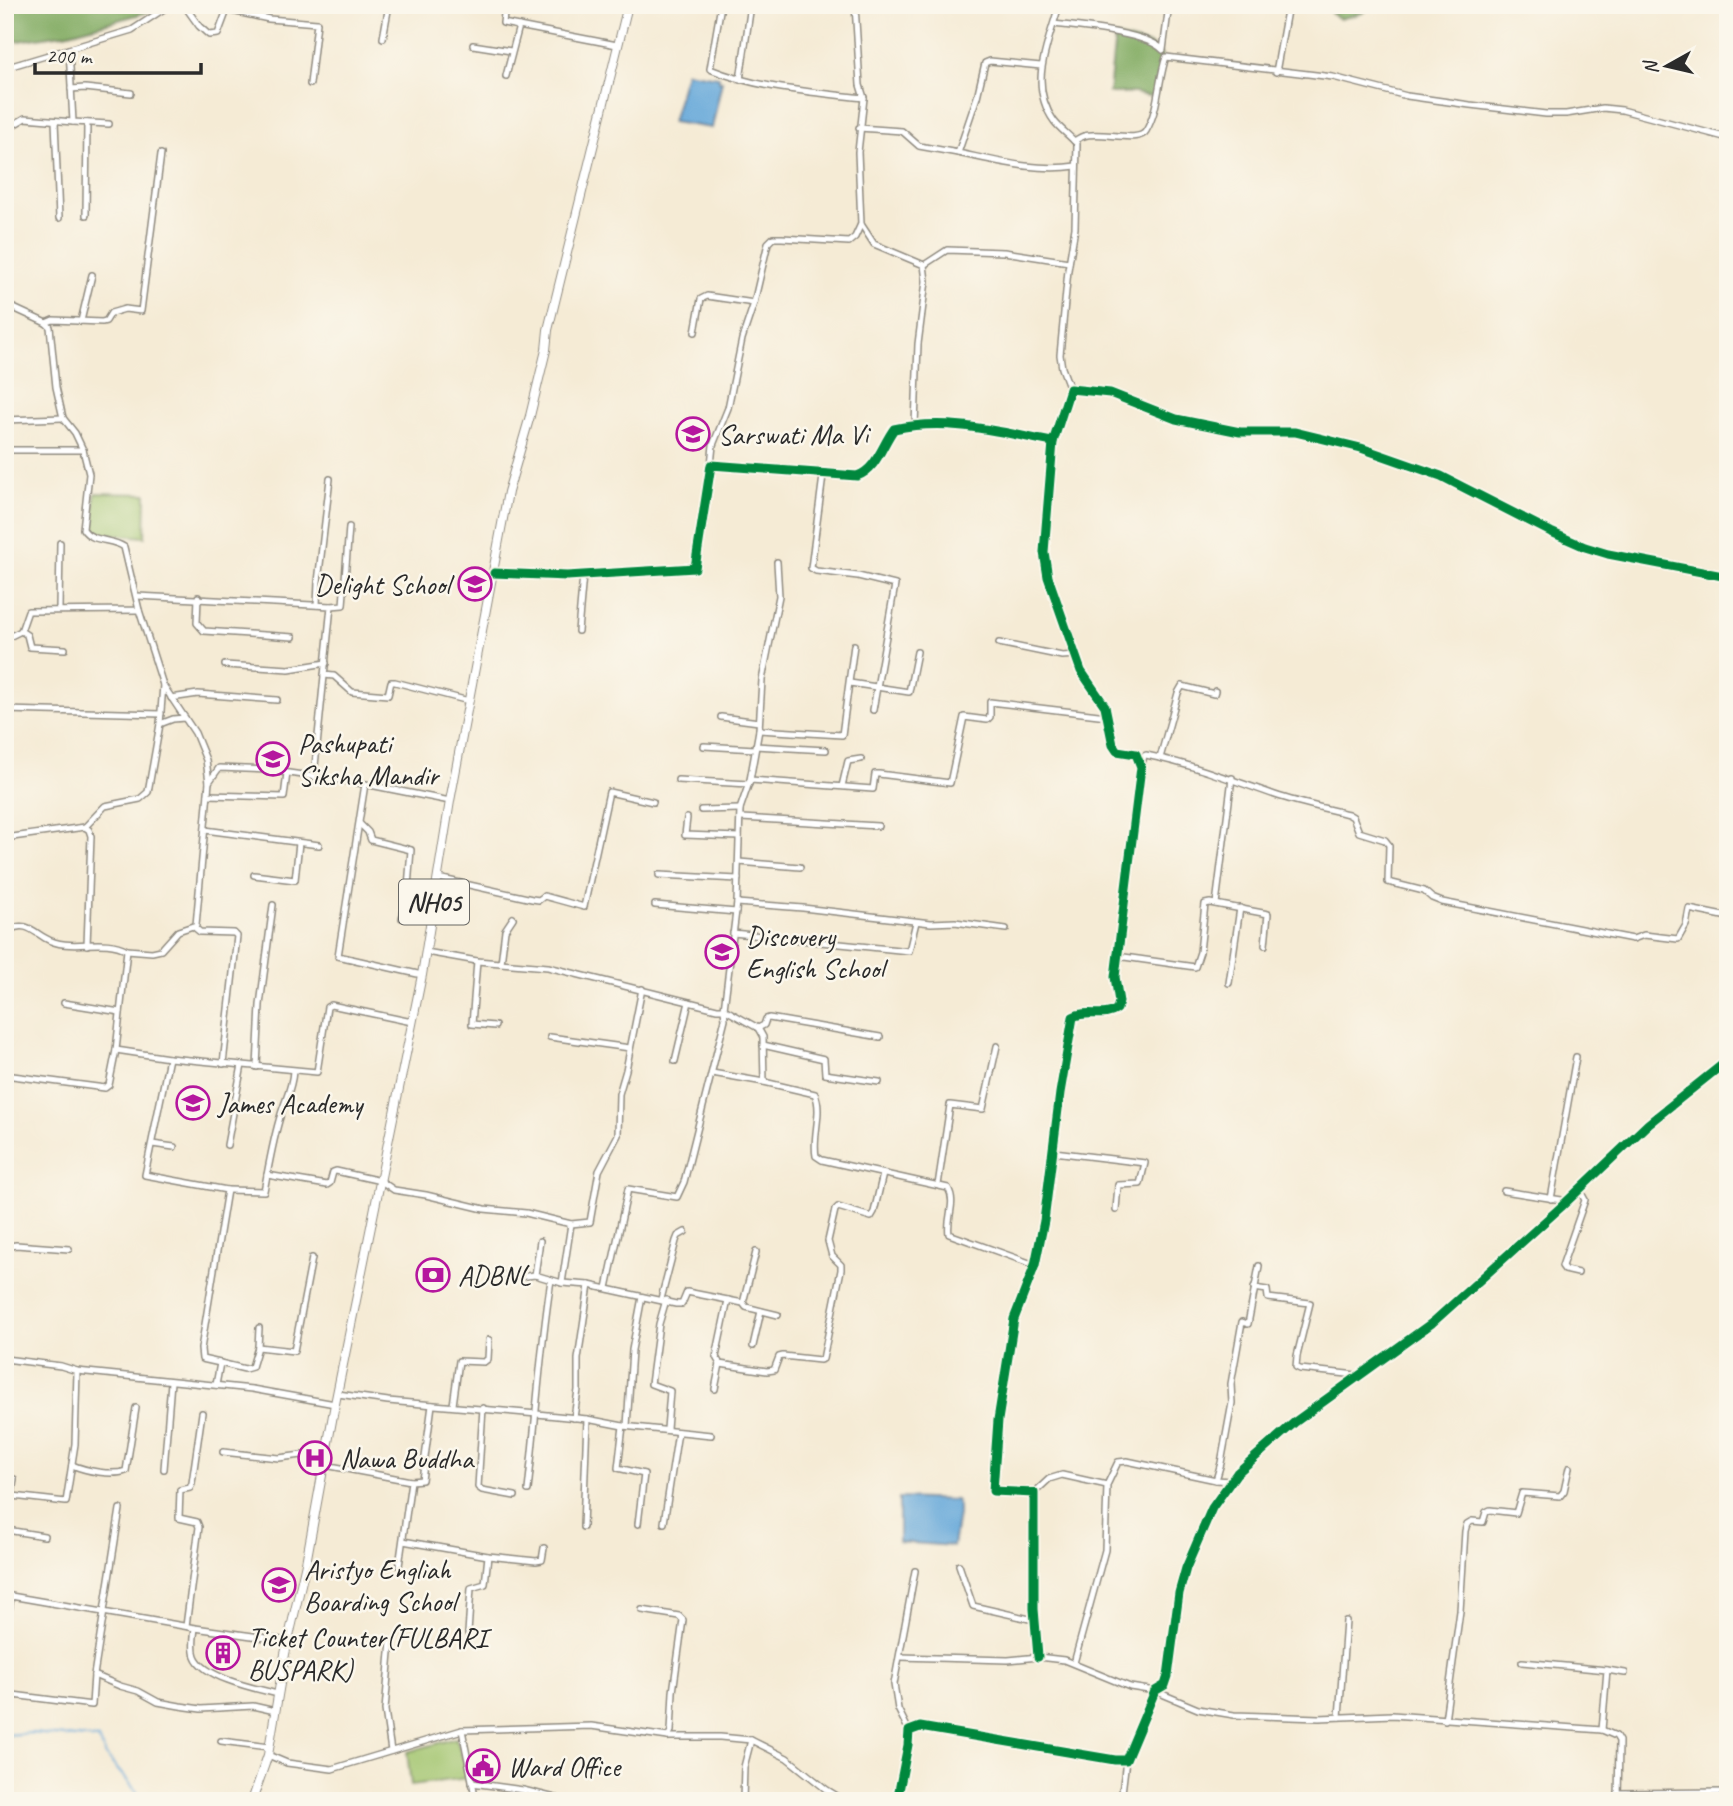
<svg xmlns="http://www.w3.org/2000/svg" width="1733" height="1806" viewBox="0 0 1733 1806" font-family="Caveat,sans-serif">
<style>
.green{fill:#a1c46d;stroke:#66784c;stroke-width:2}
.forest{fill:#80aa60;stroke:#566a46;stroke-width:2}
.water{fill:#65a7d9;stroke:#486982;stroke-width:2}
.lines{fill:none;stroke-linecap:round;stroke-linejoin:round}
.stream{stroke:#65a7d9;stroke-width:2}
.minor-casing{stroke:#908b80;stroke-width:8}
.primary-casing{stroke:#908b80;stroke-width:10}
.minor{stroke:#fff;stroke-width:5}
.primary{stroke:#fff;stroke-width:8}
.cycleway-casing{stroke:#fbf7ec;stroke-width:13}
.cycleway{stroke:#00873e;stroke-width:9}
.labels{text-anchor:middle;stroke-width:5;stroke-linejoin:round;paint-order:stroke}
.shield{fill:#fbf7ec;stroke:#696865;stroke-width:2}
.shield-label{font-size:26px;font-weight:bold;fill:#2b2b2b}
.poi-label{font-size:28px;fill:#2b2b2b;stroke:#fbf7ec;text-anchor:start}
</style>
<rect width="100%" height="100%" fill="#fbf7ec"/>
<filter id="ink" filterUnits="userSpaceOnUse"><feTurbulence type="fractalNoise" baseFrequency=".0143" numOctaves="2"/><feDisplacementMap in="SourceGraphic" scale="14" xChannelSelector="R" yChannelSelector="G"/><feConvolveMatrix kernelMatrix="1 2 1 2 8 2 1 2 1" color-interpolation-filters="sRGB"/></filter>
<filter id="wash" filterUnits="userSpaceOnUse"><feTurbulence type="fractalNoise" baseFrequency=".00686" numOctaves="4" result="noise"/><feDisplacementMap in="SourceGraphic" scale="28" xChannelSelector="R" yChannelSelector="G"/><feGaussianBlur stdDeviation="1.57" result="paint"/><feColorMatrix in="noise" values="0 0 0 0 0 0 0 0 0 0 0 0 0 0 0 0 0 1.4 0 .05"/><feComposite in="paint" operator="in"/></filter>
<g filter="url(#wash)">
<rect width="100%" height="100%" fill="#f5ebd5"/>
<g class="green">
<path d="M 95,493 L 146,494 L 145,537 L 94,533 Z"/>
<path d="M 456,1738 L 469,1778 L 411,1785 L 407,1752 Z"/>
</g>
<g class="forest">
<path d="M 5,5 L 161,5 L 160,9 L 69,33 L 5,43 Z"/>
<path d="M 1330,5 L 1374,5 L 1362,13 L 1340,19 L 1331,13 Z"/>
<path d="M 1115,36 L 1150,45 L 1162,55 L 1154,97 L 1135,93 L 1109,93 Z"/>
</g>
<g class="water">
<path d="M 686,72 L 719,77 L 719,81 L 722,81 L 712,128 L 672,122 Z"/>
<path d="M 899,1498 L 956,1500 L 959,1507 L 953,1546 L 899,1542 Z"/>
</g>
<g class="lines">
<path class="stream" d="M 5,1735 L 32,1733 L 98,1739 L 106,1756 L 137,1792 L 136,1801"/>
</g>
</g>
<g filter="url(#ink)">
<g class="lines">
<defs>
<g id="minor">
<path d="M 184,5 L 199,26 L 209,35 L 218,34 L 227,10 L 269,19 L 317,23 L 310,84"/>
<path d="M 505,5 L 503,23 L 617,45"/>
<path d="M 721,5 L 710,69 C 759,89 812,92 864,98"/>
<path d="M 1059,5 C 1049,43 1027,83 1054,121 C 1060,129 1070,136 1077,144 L 1075,228 L 1068,270 L 1060,355 L 1062,368 L 1070,389"/>
<path d="M 1054,24 C 1079,27 1148,33 1163,50 L 1169,5"/>
<path d="M 383,38 L 389,5"/>
<path d="M 473,45 L 511,51"/>
<path d="M 69,49 L 73,122 L 109,124"/>
<path d="M 5,68 L 132,30 L 170,5"/>
<path d="M 1276,72 L 1288,5"/>
<path d="M 506,76 L 519,26"/>
<path d="M 740,80 L 751,5"/>
<path d="M 71,89 L 85,88 L 131,93"/>
<path d="M 55,121 L 59,218"/>
<path d="M 859,128 L 902,131 L 919,146 L 958,153 L 977,97 L 985,63 L 990,61 L 1041,66"/>
<path d="M 5,130 L 25,118 L 73,122"/>
<path d="M 1074,141 C 1078,139 1080,137 1084,136 C 1099,130 1139,144 1146,131 C 1159,109 1158,80 1166,57 L 1333,77 L 1407,96 L 1470,105 L 1546,114 L 1566,114 L 1603,108 L 1622,110 L 1728,138"/>
<path d="M 958,153 C 997,161 1037,172 1076,166"/>
<path d="M 86,215 L 87,123"/>
<path d="M 861,224 L 874,244 L 924,265 L 926,281 L 918,344 L 915,425"/>
<path d="M 924,265 L 947,250 L 1004,252 L 1069,262"/>
<path d="M 5,304 L 46,323 L 50,327 L 56,387 L 63,418 L 75,433 L 83,450 L 89,474 L 83,529 C 92,543 112,538 124,547 L 139,610 L 28,611 L 21,631 L 5,639"/>
<path d="M 81,321 L 92,275"/>
<path d="M 46,323 L 53,320 L 102,322 L 106,321 L 111,313 L 125,309 L 141,311 L 161,154"/>
<path d="M 695,332 L 701,299 L 707,296 L 754,303"/>
<path d="M 5,420 L 63,418"/>
<path d="M 5,450 L 83,450"/>
<path d="M 711,465 L 713,445 L 728,408 L 742,339 L 754,303 L 768,243 L 773,238 L 782,238 L 849,242 L 855,237 L 861,224 L 858,152 L 864,98 L 860,85 L 855,5"/>
<path d="M 823,476 L 811,568 L 816,571 L 858,576 L 895,585 L 873,710"/>
<path d="M 494,573 L 567,576 L 695,568 L 711,465 L 857,476 C 877,469 882,445 894,429 C 949,417 999,432 1053,442 L 1070,389 L 1110,393 L 1176,419 L 1240,432 L 1295,432 L 1361,448 L 1441,476 L 1551,532 L 1585,547 L 1608,554 L 1728,577"/>
<path d="M 137,596 L 331,606 L 314,776"/>
<path d="M 198,597 L 197,623 L 204,631 L 293,637"/>
<path d="M 317,605 L 318,582 L 330,479"/>
<path d="M 331,606 L 343,605 L 349,527"/>
<path d="M 59,609 L 60,543"/>
<path d="M 139,610 L 163,685 L 195,733 L 206,760 L 209,782"/>
<path d="M 21,631 L 27,635 L 30,647 L 65,649"/>
<path d="M 578,631 L 583,575"/>
<path d="M 999,643 L 1062,656 L 1076,655"/>
<path d="M 225,665 L 289,669 L 326,663"/>
<path d="M 324,675 L 334,676 L 352,692 L 388,695 L 391,682 L 395,682 L 469,701"/>
<path d="M 850,683 L 909,692 L 917,652"/>
<path d="M 171,698 L 198,694 L 277,700"/>
<path d="M 5,710 L 161,714"/>
<path d="M 721,717 L 759,722"/>
<path d="M 160,724 L 173,719 L 185,718"/>
<path d="M 759,730 L 842,735 L 854,645"/>
<path d="M 704,746 L 755,749"/>
<path d="M 755,746 L 826,750"/>
<path d="M 5,756 L 6,753"/>
<path d="M 1160,758 L 1178,693 L 1182,686 L 1214,694 L 1215,691"/>
<path d="M 1142,764 L 1144,756 L 1146,755 C 1191,764 1232,780 1275,795 C 1299,803 1324,808 1348,814 L 1353,817 L 1359,832 L 1385,840 L 1389,845 L 1388,882 L 1424,891 L 1432,898 L 1442,902 L 1633,939 L 1644,935 L 1678,939 L 1686,925 L 1689,909 L 1728,917"/>
<path d="M 678,780 L 749,784"/>
<path d="M 750,780 L 759,730 L 762,680 L 779,596 L 777,562"/>
<path d="M 365,784 L 338,956 L 422,975"/>
<path d="M 842,786 L 848,761 L 861,759"/>
<path d="M 208,795 L 284,797 L 287,773"/>
<path d="M 701,810 L 740,809"/>
<path d="M 687,818 L 685,835 L 739,837"/>
<path d="M 741,818 L 878,826"/>
<path d="M 360,824 L 368,832 L 371,840 L 411,850 L 407,899 L 402,918"/>
<path d="M 85,827 L 89,830 L 91,836 L 87,945"/>
<path d="M 205,830 L 319,845"/>
<path d="M 5,838 L 85,827 L 105,806 L 140,799 L 148,792 L 160,724 L 163,685"/>
<path d="M 739,862 L 800,867"/>
<path d="M 254,875 L 295,880 L 299,843"/>
<path d="M 659,875 L 738,879"/>
<path d="M 438,878 L 532,899 L 539,900 L 544,896 L 584,907 L 609,792 L 653,802"/>
<path d="M 737,903 L 803,908 L 931,923 L 955,922 L 1006,929"/>
<path d="M 1216,904 L 1232,778"/>
<path d="M 655,905 L 736,912"/>
<path d="M 194,927 L 200,932 L 234,933 L 237,936 L 223,1064"/>
<path d="M 733,933 L 909,951 L 916,922"/>
<path d="M 5,943 L 10,930 C 24,921 33,931 45,938 C 70,953 102,936 127,950 L 116,1050 L 109,1085 L 105,1088 L 5,1075"/>
<path d="M 127,950 L 152,952 L 161,950 L 178,931 L 196,925 L 209,782 L 219,768 L 268,770 L 365,784 L 450,801"/>
<path d="M 426,952 L 477,961 L 548,967 L 717,1009 L 724,1009 L 758,1028 L 763,1037 L 764,1082 L 815,1094 C 823,1112 812,1136 816,1156 L 822,1160 L 948,1188 C 957,1203 946,1218 949,1234 L 1035,1265"/>
<path d="M 1117,956 L 1195,967 L 1200,952 L 1205,904 L 1210,903 L 1268,914 L 1265,945"/>
<path d="M 477,961 L 472,1024 L 495,1026"/>
<path d="M 501,963 L 505,930 L 513,918"/>
<path d="M 1229,983 L 1240,908"/>
<path d="M 64,1003 L 120,1012"/>
<path d="M 758,1028 L 764,1025 L 766,1019 L 769,1018 L 880,1037"/>
<path d="M 550,1037 L 630,1048"/>
<path d="M 763,1045 L 824,1059 L 825,1074 L 879,1082"/>
<path d="M 116,1050 L 169,1058 L 145,1175 L 227,1190 L 201,1349 L 202,1359 L 220,1363 L 216,1385"/>
<path d="M 169,1058 L 317,1072 L 327,1007 L 331,1005 L 412,1022"/>
<path d="M 675,1061 L 689,1002"/>
<path d="M 257,1067 L 260,1005 L 273,905"/>
<path d="M 712,1073 L 764,1082"/>
<path d="M 152,1144 L 174,1147"/>
<path d="M 227,1145 L 242,1065"/>
<path d="M 1054,1152 L 1145,1163 L 1140,1184 L 1118,1185 L 1116,1210"/>
<path d="M 267,1175 L 327,1185 L 330,1183 L 333,1172 L 336,1171 L 381,1181 L 394,1190 L 426,1195 L 484,1209 L 526,1213 L 571,1224 L 562,1283"/>
<path d="M 938,1185 L 950,1105 L 983,1109 L 997,1046"/>
<path d="M 227,1190 L 264,1191 C 269,1165 273,1139 281,1114 C 286,1098 292,1088 293,1071"/>
<path d="M 1504,1191 L 1568,1201"/>
<path d="M 1551,1199 L 1576,1057"/>
<path d="M 571,1224 L 590,1222 L 599,1171 L 618,1135 L 619,1094 L 626,1070 L 642,989"/>
<path d="M 540,1241 L 535,1275 L 562,1283 L 589,1285 L 676,1304 L 682,1304 L 687,1292 L 743,1303 L 746,1307 L 778,1315"/>
<path d="M 5,1247 L 16,1245 L 69,1249"/>
<path d="M 1578,1273 L 1565,1270 L 1562,1266 L 1585,1200 L 1579,1189"/>
<path d="M 502,1275 L 518,1277 L 535,1275"/>
<path d="M 607,1288 L 628,1189 L 677,1197 L 684,1182 L 725,1019 L 724,1009 L 737,903 L 740,809 L 750,780 L 873,789 L 875,774 L 879,774 L 950,783 L 964,717 L 987,720 L 990,717 L 990,702 L 1107,716"/>
<path d="M 1254,1288 L 1267,1290 L 1268,1298 L 1310,1303 L 1297,1356 L 1296,1367 L 1300,1369 L 1357,1375"/>
<path d="M 661,1299 L 676,1241 L 678,1236 L 685,1232"/>
<path d="M 666,1300 L 659,1324 L 651,1384 L 670,1391 L 667,1429"/>
<path d="M 728,1300 L 716,1357 L 720,1364 L 767,1371 L 774,1370 L 779,1357 L 783,1356 L 820,1360 L 823,1359 L 841,1270 L 841,1265 L 832,1256 L 828,1241 L 835,1210 L 838,1207 L 871,1217 L 874,1212 L 883,1174"/>
<path d="M 743,1303 L 756,1252"/>
<path d="M 753,1346 L 761,1311"/>
<path d="M 258,1347 L 294,1351 L 312,1258"/>
<path d="M 5,1359 L 61,1366 L 77,1371 L 252,1389 L 335,1404"/>
<path d="M 220,1363 L 245,1369 L 252,1367 L 258,1347 L 259,1328"/>
<path d="M 715,1389 L 720,1364"/>
<path d="M 338,1394 L 388,1401 L 537,1414 L 587,1419 L 623,1426 L 711,1435"/>
<path d="M 453,1405 L 459,1361 L 484,1362 L 488,1359 L 489,1340"/>
<path d="M 483,1408 L 478,1487 L 482,1490 L 515,1496"/>
<path d="M 574,1418 L 578,1390 L 578,1359 L 589,1285"/>
<path d="M 623,1426 L 618,1468 L 644,1474 L 638,1524"/>
<path d="M 627,1426 L 632,1350 L 642,1297"/>
<path d="M 223,1452 L 279,1458 L 302,1455 L 326,1458"/>
<path d="M 72,1465 C 86,1471 112,1476 126,1471 L 136,1408"/>
<path d="M 325,1465 L 411,1481 L 399,1566"/>
<path d="M 164,1469 L 171,1382"/>
<path d="M 1216,1480 L 1221,1463 L 1232,1403 L 1231,1384 L 1242,1322 L 1248,1324 L 1259,1266"/>
<path d="M 411,1481 L 422,1480 L 432,1405"/>
<path d="M 528,1490 C 536,1420 540,1350 551,1280"/>
<path d="M 1034,1493 L 1049,1479 L 1062,1475 L 1107,1485 L 1118,1462 L 1127,1461 L 1216,1480 L 1231,1481"/>
<path d="M 13,1496 L 66,1502 L 75,1444 L 77,1371"/>
<path d="M 664,1523 L 678,1432"/>
<path d="M 583,1527 L 587,1419"/>
<path d="M 7,1530 L 44,1536"/>
<path d="M 403,1541 L 488,1556 L 536,1561 L 542,1560 L 544,1548"/>
<path d="M 5,1546 L 14,1479"/>
<path d="M 959,1565 L 973,1606 L 1034,1620"/>
<path d="M 642,1610 L 679,1616 L 683,1620 L 673,1692 L 671,1731 L 668,1737"/>
<path d="M 186,1626 L 199,1527 L 197,1522 L 179,1518 L 180,1490 L 190,1488 L 192,1483 L 202,1413"/>
<path d="M 195,1628 C 194,1636 192,1648 195,1656 C 203,1678 257,1689 278,1694"/>
<path d="M 468,1633 L 471,1588 L 485,1584 L 488,1556"/>
<path d="M 5,1640 L 11,1596 L 195,1628 L 288,1641"/>
<path d="M 391,1641 L 385,1710 L 391,1751"/>
<path d="M 900,1657 L 1008,1660 L 1038,1657 L 1064,1660 L 1130,1687 L 1155,1691 L 1198,1709 L 1234,1715 L 1319,1718 L 1392,1715 L 1602,1730 L 1616,1736 L 1619,1741 L 1618,1801"/>
<path d="M 1038,1657 L 1034,1609 L 1034,1493 L 993,1491 L 998,1420 L 1014,1319 L 1035,1265 L 1044,1221 L 1060,1093 L 1073,1017 C 1087,1009 1104,1019 1117,1009 L 1119,1002 L 1115,977 L 1141,767 L 1136,754 L 1117,751 L 1113,745 L 1105,706 L 1081,671 L 1048,577 L 1044,552 L 1053,442"/>
<path d="M 1522,1662 L 1607,1670 L 1602,1730"/>
<path d="M 1074,1663 L 1105,1550 L 1107,1485"/>
<path d="M 1607,1670 L 1625,1673"/>
<path d="M 94,1675 L 120,1686 L 138,1691 L 158,1702 L 180,1706 L 201,1709 L 253,1706 L 275,1711"/>
<path d="M 5,1694 L 92,1705 L 94,1675 L 120,1509"/>
<path d="M 1339,1717 L 1346,1621"/>
<path d="M 1445,1720 L 1460,1611 L 1465,1531 L 1467,1524 L 1472,1521 L 1483,1522 L 1486,1512 L 1490,1510 L 1516,1513 L 1522,1493 L 1560,1496 L 1564,1491 L 1569,1468"/>
<path d="M 462,1730 L 476,1801"/>
<path d="M 909,1731 L 898,1709 L 894,1684 L 915,1571"/>
<path d="M 221,1741 L 269,1747"/>
<path d="M 268,1755 L 287,1763 L 332,1769 L 462,1730 L 591,1726 L 668,1737 L 720,1737 L 751,1740 L 787,1758 L 827,1790 L 845,1801"/>
<path d="M 472,1783 L 523,1790 L 567,1801"/>
<path d="M 1618,1793 L 1728,1792"/>
<path d="M 743,1801 L 744,1767 L 751,1740"/>
<path d="M 897,1801 L 908,1745 L 909,1731 L 920,1727 L 1115,1760 L 1126,1760 L 1155,1691 L 1165,1685 L 1168,1676 L 1179,1593 L 1186,1568 L 1212,1508 L 1237,1473 L 1295,1422 L 1432,1323 L 1561,1207 L 1648,1124 L 1728,1060"/>
<path d="M 1121,1801 L 1126,1760"/>
</g>
<path id="primary" d="M 252,1801 L 268,1755 L 285,1654 L 306,1563 L 335,1404 L 422,975 L 450,801 L 508,492 L 530,416 L 546,350 L 548,330 L 628,5"/>
</defs>
<use href="#minor" class="minor-casing"/>
<use href="#primary" class="primary-casing"/>
<use href="#minor" class="minor"/>
<use href="#primary" class="primary"/>
<defs>
<g id="cycleway">
<path d="M 494,573 L 567,576 L 695,568 L 711,465 L 857,476 C 877,469 882,445 894,429 C 949,417 999,432 1053,442 L 1070,389 L 1110,393 L 1176,419 L 1240,432 L 1295,432 L 1361,448 L 1441,476 L 1551,532 L 1585,547 L 1608,554 L 1728,577"/>
<path d="M 1038,1657 L 1034,1609 L 1034,1493 L 993,1491 L 998,1420 L 1014,1319 L 1035,1265 L 1044,1221 L 1060,1093 L 1073,1017 C 1087,1009 1104,1019 1117,1009 L 1119,1002 L 1115,977 L 1141,767 L 1136,754 L 1117,751 L 1113,745 L 1105,706 L 1081,671 L 1048,577 L 1044,552 L 1053,442"/>
<path d="M 897,1801 L 908,1745 L 909,1731 L 920,1727 L 1115,1760 L 1126,1760 L 1155,1691 L 1165,1685 L 1168,1676 L 1179,1593 L 1186,1568 L 1212,1508 L 1237,1473 L 1295,1422 L 1432,1323 L 1561,1207 L 1648,1124 L 1728,1060"/>
</g>
</defs>
<use href="#cycleway" class="cycleway-casing"/>
<use href="#cycleway" class="cycleway"/>
</g>
</g>
<defs>
<symbol id="school-ring" viewBox="-11 -11 22 22"><circle r="9.5" fill="#fbf7ec" stroke="#b5179e" stroke-width="1.5"/><path d="M0-5L7-2L0 1L-7-2ZM-4 1L0 2.5L4 1V4Q0 6-4 4Z" fill="#b5179e"/></symbol>
<symbol id="bank-ring" viewBox="-11 -11 22 22"><circle r="9.5" fill="#fbf7ec" stroke="#b5179e" stroke-width="1.5"/><path d="M-6-4H6V4H-6ZM0-2.3a2.3 2.3 0 1 0 0 4.6a2.3 2.3 0 1 0 0-4.6Z" fill="#b5179e"/></symbol>
<symbol id="hospital-ring" viewBox="-11 -11 22 22"><circle r="9.5" fill="#fbf7ec" stroke="#b5179e" stroke-width="1.5"/><path d="M-5-5h3v3.5h4V-5h3V5h-3V1.5h-4V5h-3Z" fill="#b5179e"/></symbol>
<symbol id="building-ring" viewBox="-11 -11 22 22"><circle r="9.5" fill="#fbf7ec" stroke="#b5179e" stroke-width="1.5"/><path d="M-4-6H4V6H1V3H-1V6H-4ZM-2.5-4.3h1.7v1.8h-1.7ZM.8-4.3h1.7v1.8H.8ZM-2.5-1h1.7V.8h-1.7ZM.8-1h1.7V.8H.8Z" fill="#b5179e"/></symbol>
<symbol id="civic-ring" viewBox="-11 -11 22 22"><circle r="9.5" fill="#fbf7ec" stroke="#b5179e" stroke-width="1.5"/><path d="M-.6-6.5H3V-4.5H.6V-3L4-1V1h2V6H-6V1h2V-1L-.6-3ZM-1.2 2.5V6h2.4V2.5Z" fill="#b5179e"/></symbol>
</defs>
<g fill-rule="evenodd">
<use href="#school-ring" x="674" y="415" width="38" height="38"/>
<use href="#school-ring" x="456" y="565" width="38" height="38"/>
<use href="#school-ring" x="254" y="740" width="38" height="38"/>
<use href="#school-ring" x="703" y="933" width="38" height="38"/>
<use href="#school-ring" x="174" y="1084" width="38" height="38"/>
<use href="#bank-ring" x="414" y="1256" width="38" height="38"/>
<use href="#hospital-ring" x="296" y="1439" width="38" height="38"/>
<use href="#school-ring" x="260" y="1566" width="38" height="38"/>
<use href="#building-ring" x="204" y="1634" width="38" height="38"/>
<use href="#civic-ring" x="464" y="1747" width="38" height="38"/>
</g>
<g class="labels">
<rect class="shield" x="399" y="879.5" width="70" height="45" rx="5"/>
<g class="shield-label">
<text x="434" y="911">NH05</text>
</g>
<g class="poi-label">
<text x="718" y="444">Sarswati Ma Vi</text>
<text x="450" y="594" text-anchor="end">Delight School</text>
<text x="298" y="753">Pashupati<tspan x="298" dy="32">Siksha Mandir</tspan></text>
<text x="746" y="946">Discovery<tspan x="746" dy="32">English School</tspan></text>
<text x="218" y="1113">James Academy</text>
<text x="458" y="1285">ADBNL</text>
<text x="340" y="1468">Nawa Buddha</text>
<text x="304" y="1579">Aristyo Engliah<tspan x="304" dy="32">Boarding School</tspan></text>
<text x="248" y="1647">Ticket Counter(FULBARI<tspan x="248" dy="32">BUSPARK)</tspan></text>
<text x="508" y="1776">Ward Office</text>
</g>
</g>
<rect width="1733" height="1806" fill="none" stroke="#fbf7ec" stroke-width="28"/>
<g transform="translate(1667 66) rotate(262)" stroke="#fbf7ec" stroke-width="5" paint-order="stroke">
<path d="M0-5L12 26L0 18L-12 26Z" fill="#2b2b2b"/>
<text y="-10" font-size="19" font-weight="bold" text-anchor="middle" fill="#2b2b2b">N</text>
</g>
<path d="M35 63v10h166v-10" fill="none" stroke="#2b2b2b" stroke-width="3.5"/>
<text x="46" y="63" font-size="21" fill="#2b2b2b" stroke="#fbf7ec" stroke-width="5" paint-order="stroke">200 m</text>
</svg>
